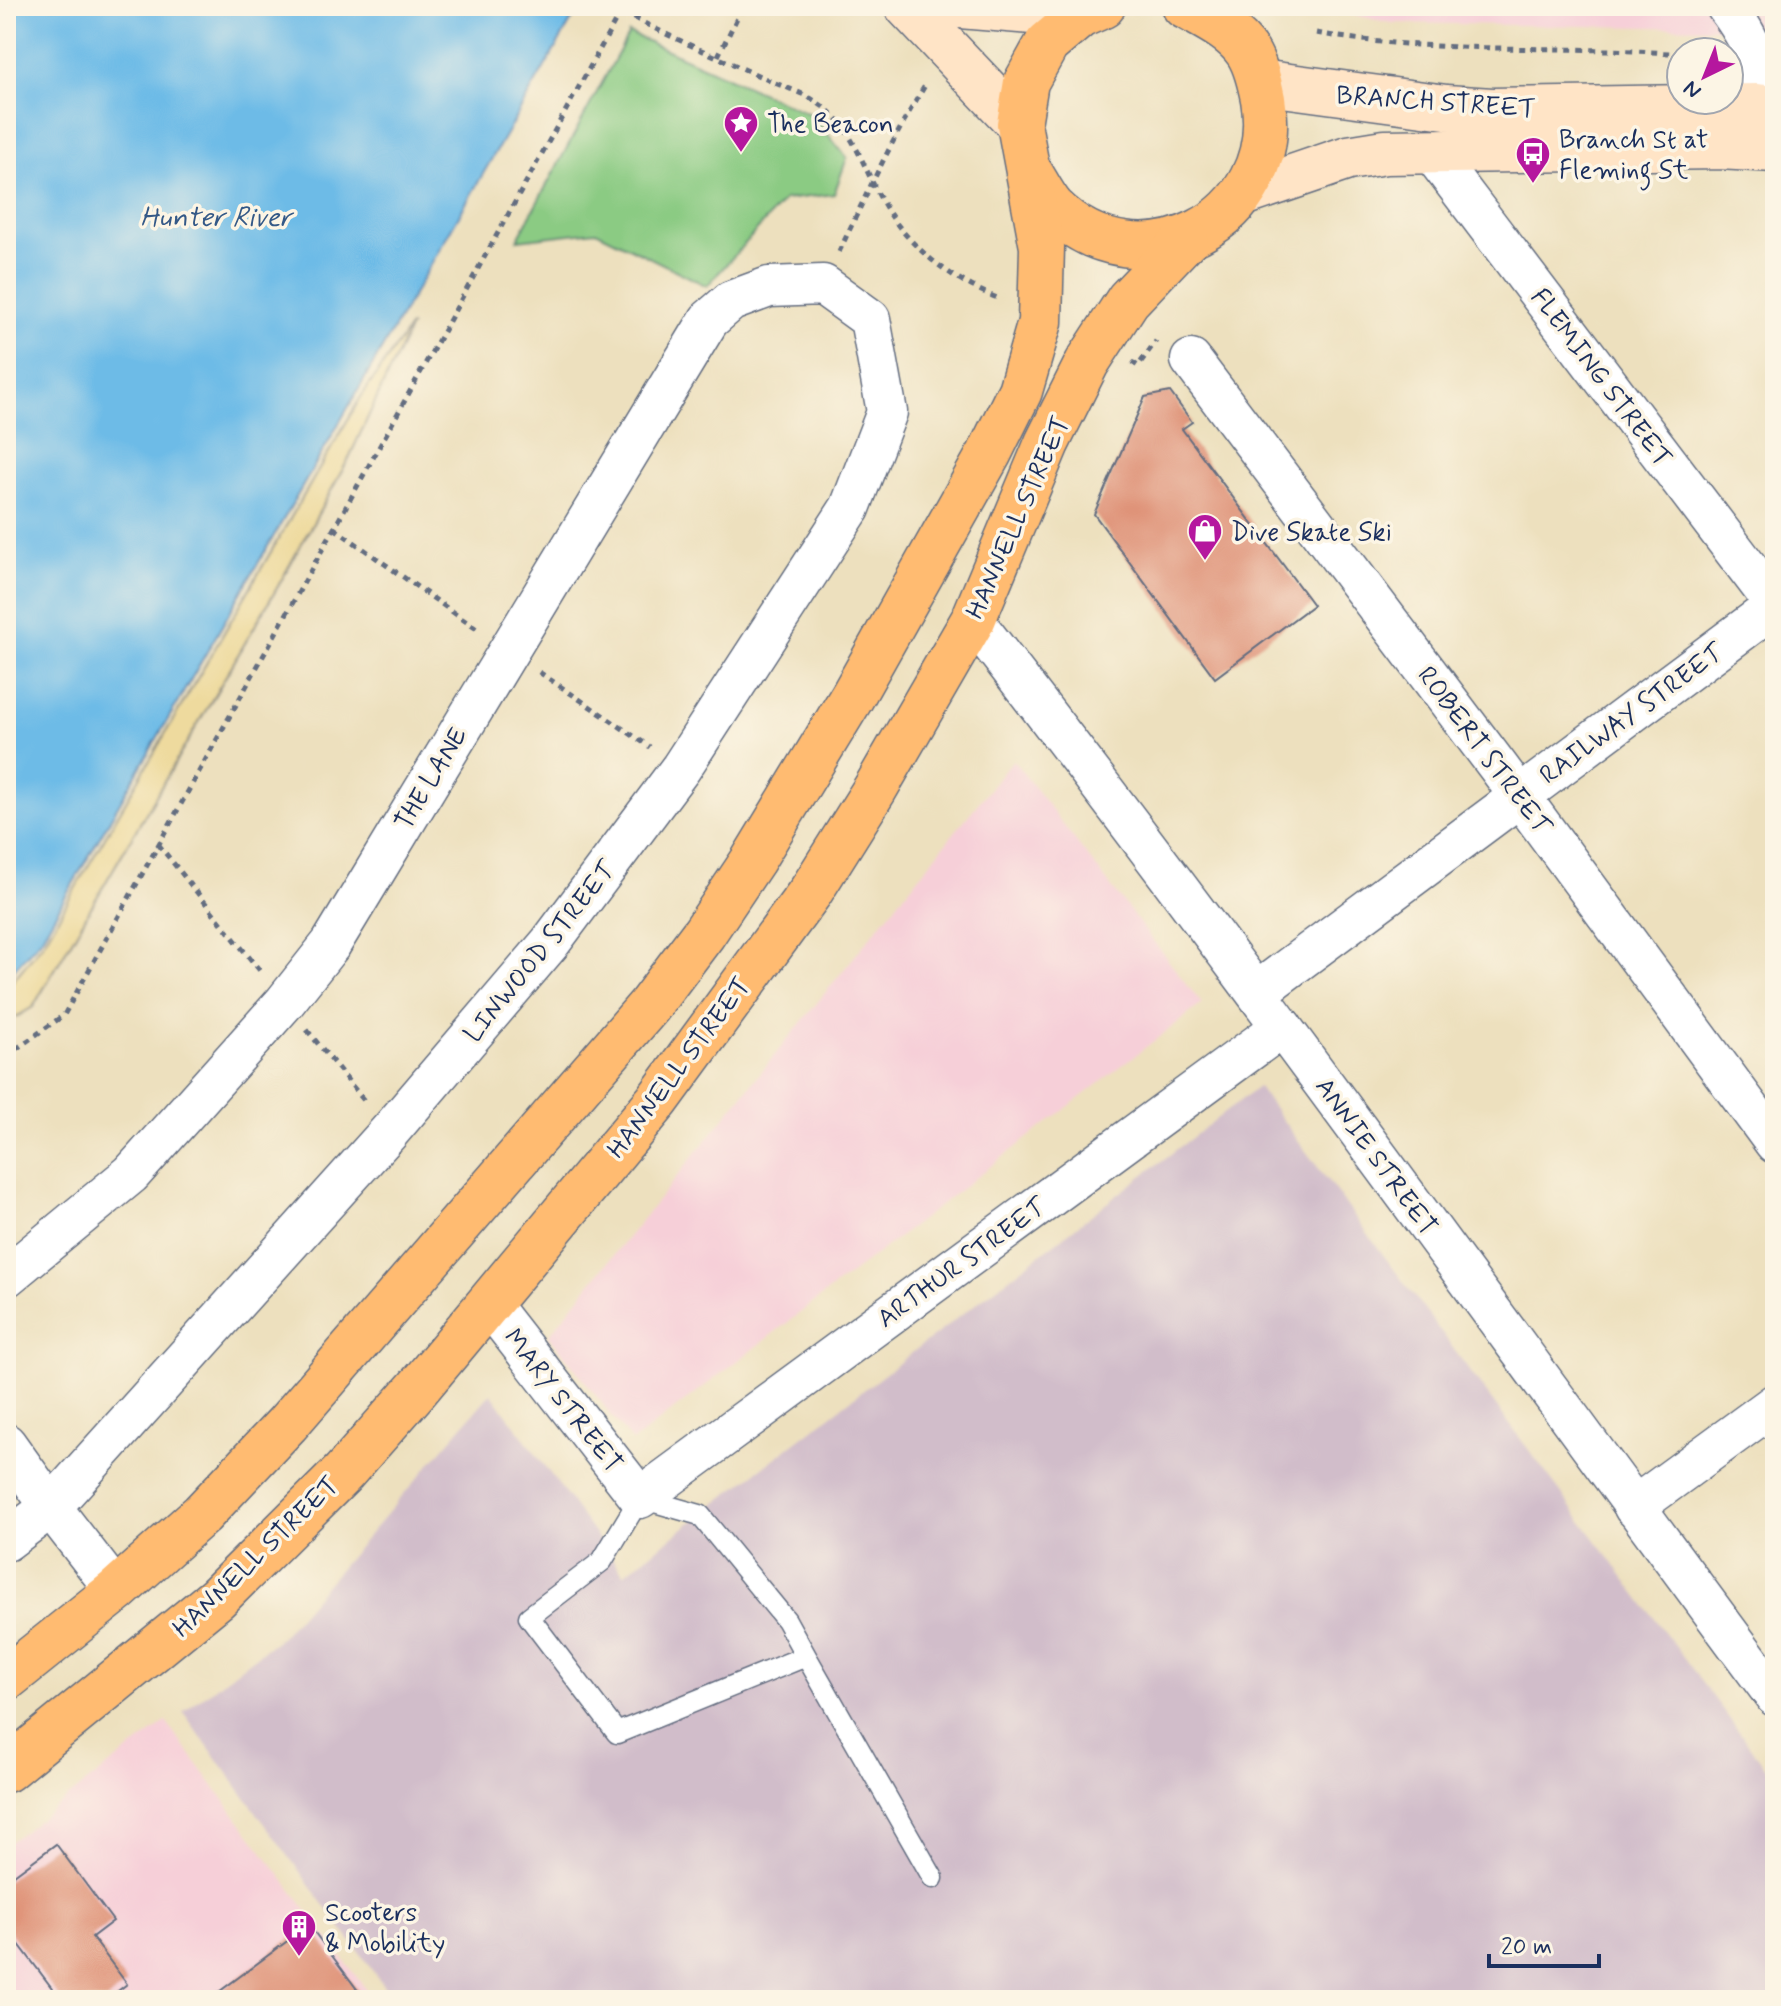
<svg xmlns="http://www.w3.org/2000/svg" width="1781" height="2006" viewBox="0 0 1781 2006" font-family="Mynerve,sans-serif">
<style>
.built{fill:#f6cfd8}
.industrial{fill:#d1bdca}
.green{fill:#8bcb83;stroke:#537d70;stroke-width:2}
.sand{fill:#eeda9e;stroke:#84847e;stroke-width:2}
.water{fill:#6dbbe7;stroke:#4475a2;stroke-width:2}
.building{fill:#df9378}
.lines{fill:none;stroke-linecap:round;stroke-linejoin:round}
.service-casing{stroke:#646d80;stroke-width:23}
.minor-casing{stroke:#646d80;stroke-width:43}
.secondary-casing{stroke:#646d80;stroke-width:47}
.trunk-casing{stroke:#646d80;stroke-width:47}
.path{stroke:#646d80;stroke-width:5;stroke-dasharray:6 6;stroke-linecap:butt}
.service{stroke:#fff;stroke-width:20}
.minor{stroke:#fff;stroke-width:40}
.secondary{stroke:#ffe4c6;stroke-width:44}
.trunk{stroke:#ffbb71;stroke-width:44}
.labels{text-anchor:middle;stroke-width:7;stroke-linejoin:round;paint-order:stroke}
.street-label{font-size:26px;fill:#1b2f5e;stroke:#fcf5e5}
.poi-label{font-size:26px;fill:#1b2f5e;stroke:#fcf5e5;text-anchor:start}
.water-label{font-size:28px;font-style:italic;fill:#345987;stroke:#fcf5e5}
</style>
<rect width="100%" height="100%" fill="#fcf5e5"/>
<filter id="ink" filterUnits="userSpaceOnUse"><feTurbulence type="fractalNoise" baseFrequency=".0125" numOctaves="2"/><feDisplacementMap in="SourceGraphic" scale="16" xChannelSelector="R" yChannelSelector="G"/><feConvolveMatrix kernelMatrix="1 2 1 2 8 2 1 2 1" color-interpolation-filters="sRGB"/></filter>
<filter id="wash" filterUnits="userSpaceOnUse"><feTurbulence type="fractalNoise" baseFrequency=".006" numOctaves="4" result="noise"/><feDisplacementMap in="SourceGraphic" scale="32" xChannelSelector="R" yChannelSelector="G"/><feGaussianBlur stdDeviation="1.8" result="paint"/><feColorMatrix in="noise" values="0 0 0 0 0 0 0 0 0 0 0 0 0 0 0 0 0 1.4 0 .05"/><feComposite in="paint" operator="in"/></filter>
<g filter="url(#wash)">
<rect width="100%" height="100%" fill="#ede0be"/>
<g class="built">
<path d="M 1313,6 L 1775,6 L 1775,29 L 1391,23 Z"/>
<path d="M 1013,760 L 1202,1004 L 632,1442 L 549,1335 Z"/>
<path d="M 166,1722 L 374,2000 L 6,2000 L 6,1845 Z"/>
</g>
<path class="industrial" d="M 1258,1087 L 1775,1780 L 1775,2000 L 394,2000 L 183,1712 L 281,1637 L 491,1393 L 624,1574 Z"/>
<path class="green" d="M 629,33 L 812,115 L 847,158 L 834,194 L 784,200 L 707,286 L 596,231 L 517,240 Z"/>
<path class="sand" d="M 411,325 L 348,460 L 277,588 L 33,1007 L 6,1023 L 6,989 L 44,942 L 361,397 Z"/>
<path class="water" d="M 6,6 L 580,6 L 41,939 L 6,978 Z"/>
<g id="blocks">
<g class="building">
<path d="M 1170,392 L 1192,422 L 1182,429 L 1313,605 L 1215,678 L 1094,514 L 1145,397 Z"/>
<path d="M 56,1844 L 113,1921 L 92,1937 L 127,1984 L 106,2000 L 61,2000 L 6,1927 L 6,1881 Z"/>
<path d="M 309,1925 L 365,2000 L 208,2000 Z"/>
</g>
</g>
</g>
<g filter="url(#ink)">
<use href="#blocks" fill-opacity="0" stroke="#646d80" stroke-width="2"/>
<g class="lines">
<defs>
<path id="service" d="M 806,1656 L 617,1733 L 529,1617 L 602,1561 L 640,1498 L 700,1515 L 786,1620 L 806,1656 L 933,1878"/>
<g id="minor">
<path d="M 1726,6 C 1751,39 1763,64 1757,106"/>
<path d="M 1430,150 L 1775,604"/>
<path d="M 1191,360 L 1499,768 L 1775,1143"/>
<path d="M 973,620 C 1248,973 1508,1337 1775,1696"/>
<path d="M 1257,992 L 1775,606"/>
<path d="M 6,1277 L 131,1174 L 285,1002 L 331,944 L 709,320 L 731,301 L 769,287 L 823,285 L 870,319 L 887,412 L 850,508 L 681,768 L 550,943 L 389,1132 L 51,1507 L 6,1541"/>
<path d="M 488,1303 L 640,1498 L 1282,1027"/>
<path d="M 6,1444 L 51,1507 L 116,1591"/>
<path d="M 1634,1507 L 1775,1404"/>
</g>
<g id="secondary">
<path d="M 907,6 L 1019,124"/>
<path d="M 960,6 L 1080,16"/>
<path d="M 1260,82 L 1446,107 L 1492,110 L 1757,106 L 1775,108"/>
<path d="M 1246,193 L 1348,158 L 1385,152 L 1718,147 L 1775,150"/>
</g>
<g id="trunk">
<path d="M 1030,172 C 1037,183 1044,198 1053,208 C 1140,294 1284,221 1263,99 C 1260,84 1256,66 1248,53 C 1234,31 1205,18 1184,6"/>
<path d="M 6,1679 L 116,1591 L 202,1514 L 287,1424 L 649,1006 L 704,933 L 753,860 L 852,697 L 989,454 L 1020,391 L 1040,322 L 1042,247 L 1019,124 L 1026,82 L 1047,44 L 1080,16 L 1103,6"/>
<path d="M 6,1770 L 217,1598 L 343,1473 L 418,1388 L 657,1101 L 811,891 L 875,789 L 973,620 L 1047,443 L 1087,363 L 1128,300 L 1186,239"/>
</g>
</defs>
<use href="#service" class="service-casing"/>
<use href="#minor" class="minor-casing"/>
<use href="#secondary" class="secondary-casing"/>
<use href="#trunk" class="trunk-casing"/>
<g class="path">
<path d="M 613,6 C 662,35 717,56 768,80 C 784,87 804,93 818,103 C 853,126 862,165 881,199 C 906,246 951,280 1000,299"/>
<path d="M 1316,33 C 1436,55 1560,44 1681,54"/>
<path d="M 718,56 L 743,6"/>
<path d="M 839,252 C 866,195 893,137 926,84"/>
<path d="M 1132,362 L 1138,366 L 1156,341"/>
<path d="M 334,528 L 478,630"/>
<path d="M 539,672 L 650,747"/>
<path d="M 158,844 L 261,972"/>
<path d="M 307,1030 L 366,1103"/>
<path d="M 6,1056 L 64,1015 L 621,11"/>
</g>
<use href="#service" class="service"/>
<use href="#minor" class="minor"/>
<use href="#secondary" class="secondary"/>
<use href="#trunk" class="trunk"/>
</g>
</g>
<defs>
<symbol id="sight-pin" viewBox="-11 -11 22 30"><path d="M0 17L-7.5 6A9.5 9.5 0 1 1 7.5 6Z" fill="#b5179e" stroke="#fcf5e5"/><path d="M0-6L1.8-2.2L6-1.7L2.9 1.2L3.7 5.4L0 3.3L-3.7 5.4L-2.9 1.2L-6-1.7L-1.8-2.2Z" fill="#fff"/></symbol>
<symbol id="bus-pin" viewBox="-11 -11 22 30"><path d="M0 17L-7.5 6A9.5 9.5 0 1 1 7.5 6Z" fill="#b5179e" stroke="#fcf5e5"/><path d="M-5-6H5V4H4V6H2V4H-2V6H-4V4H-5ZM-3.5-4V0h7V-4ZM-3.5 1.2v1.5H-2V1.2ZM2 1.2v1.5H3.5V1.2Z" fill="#fff"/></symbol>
<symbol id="shop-pin" viewBox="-11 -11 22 30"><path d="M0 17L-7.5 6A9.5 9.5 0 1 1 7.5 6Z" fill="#b5179e" stroke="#fcf5e5"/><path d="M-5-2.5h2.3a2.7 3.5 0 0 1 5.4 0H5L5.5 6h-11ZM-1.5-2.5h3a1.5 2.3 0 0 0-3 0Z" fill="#fff"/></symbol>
<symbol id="building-pin" viewBox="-11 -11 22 30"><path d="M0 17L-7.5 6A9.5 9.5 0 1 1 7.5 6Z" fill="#b5179e" stroke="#fcf5e5"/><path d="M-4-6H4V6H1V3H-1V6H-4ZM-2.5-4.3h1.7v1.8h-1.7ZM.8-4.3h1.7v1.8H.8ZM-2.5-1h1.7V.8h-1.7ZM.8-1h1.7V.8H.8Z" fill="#fff"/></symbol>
</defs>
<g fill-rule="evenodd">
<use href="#sight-pin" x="721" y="103" width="40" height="54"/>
<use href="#bus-pin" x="1513" y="134" width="40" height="54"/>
<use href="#shop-pin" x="1185" y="511" width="40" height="54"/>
<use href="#building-pin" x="279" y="1907" width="40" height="54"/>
</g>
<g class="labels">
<g class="street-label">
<text transform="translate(1436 101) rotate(4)" y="9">BRANCH STREET</text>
<text transform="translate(1602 377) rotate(53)" y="9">FLEMING STREET</text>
<text transform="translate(1017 517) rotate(-66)" y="9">HANNELL STREET</text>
<text transform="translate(1631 713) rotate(-36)" y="9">RAILWAY STREET</text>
<text transform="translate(1485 750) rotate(53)" y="9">ROBERT STREET</text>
<text transform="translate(430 778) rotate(-59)" y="9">THE LANE</text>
<text transform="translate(539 951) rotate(-51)" y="9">LINWOOD STREET</text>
<text transform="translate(678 1067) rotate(-53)" y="9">HANNELL STREET</text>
<text transform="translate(1377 1156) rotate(54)" y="9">ANNIE STREET</text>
<text transform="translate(961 1262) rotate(-36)" y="9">ARTHUR STREET</text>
<text transform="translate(564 1400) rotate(52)" y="9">MARY STREET</text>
<text transform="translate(255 1556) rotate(-44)" y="9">HANNELL STREET</text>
</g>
<g class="poi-label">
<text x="767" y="132">The Beacon</text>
<text x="1559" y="148">Branch St at<tspan x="1559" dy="30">Fleming St</tspan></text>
<text x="1231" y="540">Dive Skate Ski</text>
<text x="325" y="1921">Scooters<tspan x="325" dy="30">&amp; Mobility</tspan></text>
</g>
<g class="water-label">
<text x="216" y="226">Hunter River</text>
</g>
</g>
<rect width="1781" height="2006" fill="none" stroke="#fcf5e5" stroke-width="32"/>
<g transform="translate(1705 76) rotate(223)"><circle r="38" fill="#fcf5e5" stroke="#a2a6af" stroke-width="2"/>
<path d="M0-6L14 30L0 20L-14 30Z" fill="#b5179e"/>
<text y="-12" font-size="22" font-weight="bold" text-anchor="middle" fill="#1b2f5e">N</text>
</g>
<path d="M1489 1954v12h110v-12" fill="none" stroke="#1b2f5e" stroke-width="4"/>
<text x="1501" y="1954" font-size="24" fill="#1b2f5e" stroke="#fcf5e5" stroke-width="6" paint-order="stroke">20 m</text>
</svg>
